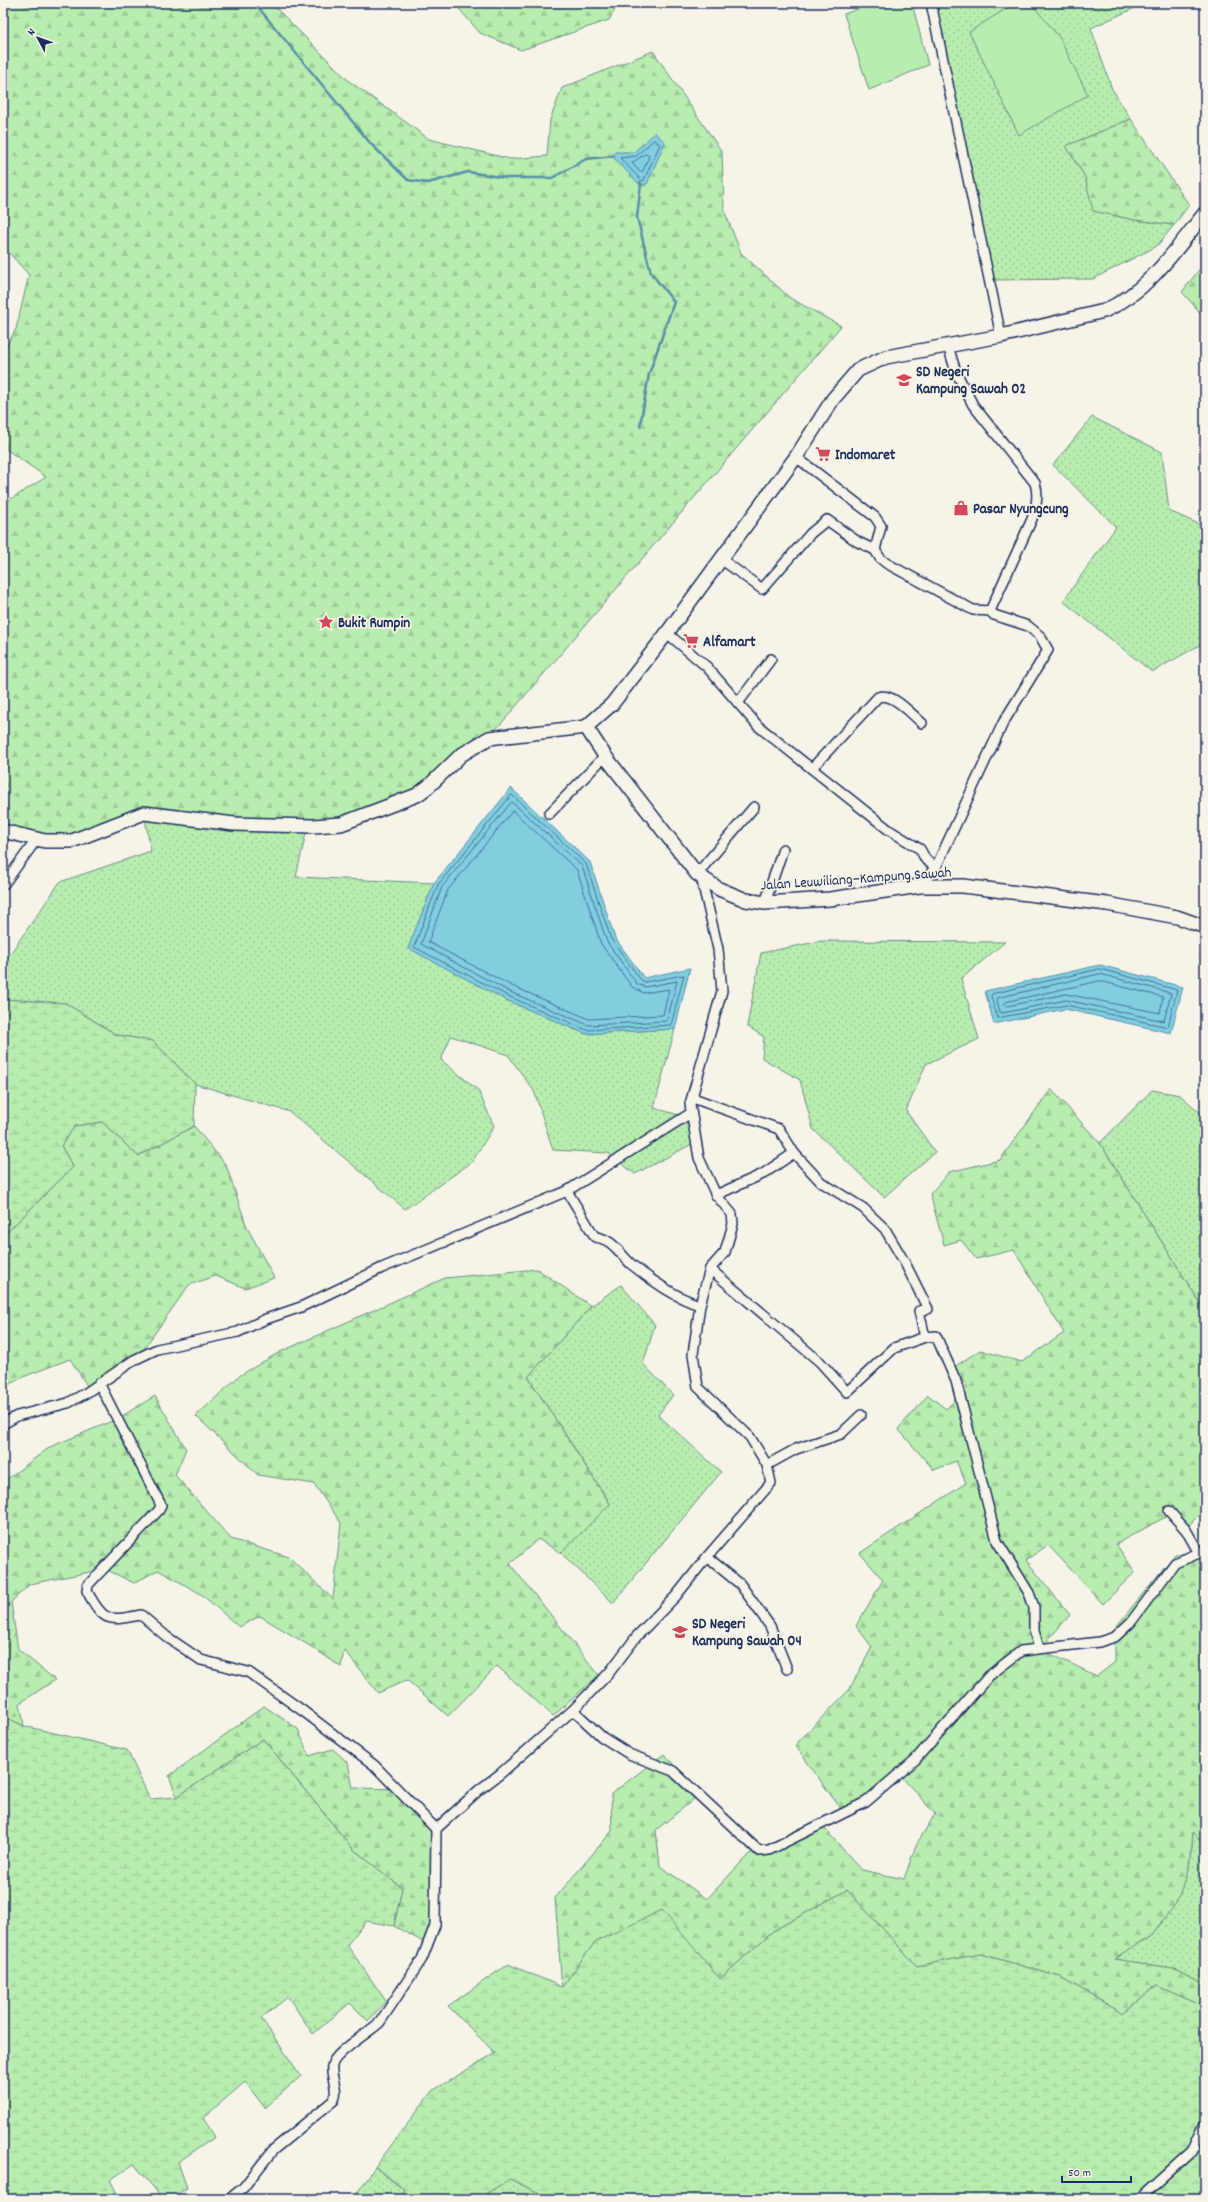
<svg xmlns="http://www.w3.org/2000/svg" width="1208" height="2202" viewBox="0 0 1208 2202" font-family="Dekko,sans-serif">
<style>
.grass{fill:url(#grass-dots);stroke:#698e86}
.forest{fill:url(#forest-firs);stroke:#698e86}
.wetland{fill:url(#wetland-marsh);stroke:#698e86}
.pitch{fill:#b7edae;stroke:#698e86}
.water{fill:#81cedf;stroke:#588eab}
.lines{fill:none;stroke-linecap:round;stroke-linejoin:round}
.shore{stroke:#446f92;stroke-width:1}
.stream{stroke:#588eab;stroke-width:2.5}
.minor-casing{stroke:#1b2f5e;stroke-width:12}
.secondary-casing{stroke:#1b2f5e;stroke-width:16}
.minor{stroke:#f7f3e8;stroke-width:9}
.secondary{stroke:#f7f3e8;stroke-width:13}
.labels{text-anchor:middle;stroke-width:3.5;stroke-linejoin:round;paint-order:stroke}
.poi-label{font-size:15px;font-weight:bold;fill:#1b2f5e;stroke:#f7f3e8;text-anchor:start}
.street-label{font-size:15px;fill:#1b2f5e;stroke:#f7f3e8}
</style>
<defs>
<pattern id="grass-dots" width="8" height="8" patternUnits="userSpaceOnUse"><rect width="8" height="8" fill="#b7edae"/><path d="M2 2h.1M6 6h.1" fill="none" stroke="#9dcc98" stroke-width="1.8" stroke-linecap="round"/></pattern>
<pattern id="forest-firs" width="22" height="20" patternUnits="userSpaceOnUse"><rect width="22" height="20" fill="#b7edae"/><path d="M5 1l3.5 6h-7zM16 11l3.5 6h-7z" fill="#9dcc98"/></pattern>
<pattern id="wetland-marsh" width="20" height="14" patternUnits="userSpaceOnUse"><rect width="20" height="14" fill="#b7edae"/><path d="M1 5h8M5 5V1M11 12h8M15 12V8" fill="none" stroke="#9dcc98"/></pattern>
</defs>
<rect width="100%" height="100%" fill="#f7f3e8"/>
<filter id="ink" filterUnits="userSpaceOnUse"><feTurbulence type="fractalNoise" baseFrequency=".025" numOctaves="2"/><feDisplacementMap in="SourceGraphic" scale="8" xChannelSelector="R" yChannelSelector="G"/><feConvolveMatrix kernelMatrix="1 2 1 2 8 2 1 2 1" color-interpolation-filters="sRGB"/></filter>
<g filter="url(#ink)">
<g class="grass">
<path d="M 931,3 L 1146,3 L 1091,28 L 1112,89 L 1131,119 L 1066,146 L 1085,177 L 1094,211 L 1135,220 L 1174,225 L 1157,246 L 1093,279 L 989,280 Z"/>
<path d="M 1092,417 L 1162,452 L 1169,511 L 1201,525 L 1205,523 L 1205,642 L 1152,672 L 1063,601 L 1116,527 L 1053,465 Z"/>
<path d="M 144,813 L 306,833 L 296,877 L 434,883 L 409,948 L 506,1000 L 586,1034 L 675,1029 L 654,1108 L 690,1118 L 694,1143 L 635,1174 L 608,1153 L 553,1150 L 534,1091 L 508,1055 L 451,1036 L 441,1060 L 478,1090 L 494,1126 L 472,1162 L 405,1209 L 290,1112 L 195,1084 L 153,1041 L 117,1035 L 65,1003 L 3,999 L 3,964 L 60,882 L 151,851 Z"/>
<path d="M 821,941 L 1005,942 L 961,979 L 979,1039 L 926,1064 L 906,1111 L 935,1152 L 884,1197 L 813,1129 L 800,1080 L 762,1058 L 764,1037 L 747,1026 L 761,953 Z"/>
<path d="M 1152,1090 L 1180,1095 L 1205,1117 L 1205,1311 L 1100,1143 Z"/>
<path d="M 621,1285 L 655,1325 L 643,1364 L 673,1395 L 658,1415 L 721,1472 L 613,1603 L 561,1553 L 610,1503 L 528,1377 L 591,1306 Z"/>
<path d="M 1192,1833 L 1205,1845 L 1205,1984 L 1178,1969 L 1114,1959 L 1151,1936 L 1189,1867 Z"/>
<path d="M 375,2167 L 405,2191 L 401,2199 L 353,2199 Z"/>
<path d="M 510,2179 L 552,2199 L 477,2199 Z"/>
</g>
<g class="forest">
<path d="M 3,3 L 271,3 L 349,81 L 429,139 L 510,159 L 547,156 L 550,120 L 562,88 L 653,51 L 722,152 L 724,210 L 741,253 L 790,298 L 841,326 L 500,725 L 438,778 L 384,813 L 306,833 L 144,814 L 88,834 L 45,841 L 3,830 L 3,504 L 46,477 L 3,447 L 3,352 L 16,329 L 29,275 L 3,246 Z"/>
<path d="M 454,3 L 619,3 L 609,20 L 521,50 L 480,33 Z"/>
<path d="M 1131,119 L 1189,205 L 1174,225 L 1135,220 L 1093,211 L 1085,177 L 1066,146 Z"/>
<path d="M 1205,262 L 1205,318 L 1182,292 Z"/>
<path d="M 1051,1089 L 1100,1143 L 1205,1311 L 1205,1509 L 1187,1527 L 1169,1515 L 1116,1544 L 1135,1572 L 1103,1604 L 1048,1545 L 1026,1560 L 1070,1615 L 1040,1649 L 1097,1676 L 1115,1662 L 1115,1628 L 1175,1554 L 1205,1553 L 1205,1845 L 1192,1833 L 1189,1867 L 1181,1895 L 1151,1936 L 1115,1959 L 1178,1969 L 1205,1984 L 1205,2007 L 1157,1986 L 1124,2013 L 1060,1977 L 981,1954 L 917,1966 L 847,1890 L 773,1931 L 720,1979 L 595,1942 L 562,1988 L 555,1898 L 612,1831 L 611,1794 L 664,1754 L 700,1794 L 656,1830 L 660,1866 L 707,1899 L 749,1854 L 821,1825 L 862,1870 L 904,1879 L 916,1845 L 935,1814 L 899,1774 L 843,1812 L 795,1745 L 849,1690 L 872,1647 L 856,1626 L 883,1580 L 860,1553 L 966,1483 L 956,1461 L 934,1470 L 898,1429 L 928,1395 L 946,1409 L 968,1388 L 954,1367 L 980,1350 L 1022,1362 L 1064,1333 L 1014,1250 L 976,1259 L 961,1240 L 944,1245 L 930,1194 L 949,1172 L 1000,1160 Z"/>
<path d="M 102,1122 L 138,1156 L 194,1126 L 226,1165 L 247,1227 L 274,1278 L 245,1288 L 216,1276 L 189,1285 L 138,1357 L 93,1395 L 70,1359 L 23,1377 L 3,1388 L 3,1236 L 73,1167 L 61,1146 L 75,1126 Z"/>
<path d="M 537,1269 L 591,1306 L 528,1377 L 610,1504 L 561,1553 L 538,1539 L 510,1564 L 599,1675 L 553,1716 L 497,1666 L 448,1716 L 407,1680 L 378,1693 L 344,1650 L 341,1667 L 315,1649 L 260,1616 L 239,1627 L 201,1594 L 158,1570 L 134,1583 L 105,1569 L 30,1584 L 11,1602 L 18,1649 L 55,1680 L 20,1703 L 24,1726 L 3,1716 L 3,1482 L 50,1447 L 117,1419 L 155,1396 L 186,1449 L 175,1475 L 231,1539 L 289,1557 L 333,1599 L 341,1523 L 314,1484 L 258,1475 L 196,1416 L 239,1376 L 278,1353 L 445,1278 Z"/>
<path d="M 264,1706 L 298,1729 L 309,1756 L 333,1749 L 348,1763 L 353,1788 L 398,1789 L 432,1827 L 437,1919 L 427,1944 L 394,1926 L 402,1888 L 353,1849 L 263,1739 L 177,1797 L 169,1776 Z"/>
</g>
<g class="wetland">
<path d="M 3,999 L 65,1003 L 117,1035 L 153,1041 L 195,1084 L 194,1126 L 138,1156 L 102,1122 L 75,1126 L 61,1146 L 73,1167 L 3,1236 Z"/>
<path d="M 3,1716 L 24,1726 L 127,1750 L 150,1799 L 177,1797 L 263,1739 L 353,1849 L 402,1888 L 394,1926 L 366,1921 L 347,1945 L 386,2001 L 368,2021 L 350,2003 L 313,2034 L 288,1997 L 261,2018 L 301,2076 L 265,2108 L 245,2082 L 203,2118 L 215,2137 L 178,2162 L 187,2188 L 169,2199 L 163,2199 L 134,2164 L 110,2180 L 120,2199 L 3,2199 Z"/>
<path d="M 847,1890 L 917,1966 L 981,1954 L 1060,1977 L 1124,2013 L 1157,1986 L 1205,2007 L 1205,2199 L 552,2199 L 510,2179 L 477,2199 L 401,2199 L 405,2190 L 375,2167 L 432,2091 L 495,2053 L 448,2006 L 508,1964 L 562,1987 L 595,1942 L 662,1910 L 720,1979 L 773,1931 Z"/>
</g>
<g class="pitch">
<path d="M 874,3 L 912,3 L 928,65 L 869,90 L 844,14 Z"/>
<path d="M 1015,3 L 1031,3 L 1059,37 L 1088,95 L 1019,135 L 969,32 Z"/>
</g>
<g class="water">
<path d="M 655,133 L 665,142 L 647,184 L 640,185 L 612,156 L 615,152 L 634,152 Z"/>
<path d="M 511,788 L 590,862 L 615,938 L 644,978 L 690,968 L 675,1029 L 586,1034 L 506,1000 L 408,948 L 434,883 Z"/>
<path d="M 1100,965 L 1183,987 L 1171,1033 L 1065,1009 L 994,1024 L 985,991 Z"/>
</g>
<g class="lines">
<g class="shore">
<path d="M 654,140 L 660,144 L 644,180 L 642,181 L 620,158 L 636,156 Z"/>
<path d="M 646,154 L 649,156 L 643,171 L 640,172 L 632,163 Z"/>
<path d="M 512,795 L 586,864 L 611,939 L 641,980 L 645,982 L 684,975 L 671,1025 L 587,1030 L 508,996 L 414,947 L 438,885 Z"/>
<path d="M 512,802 L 582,866 L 607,942 L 637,984 L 645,987 L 677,981 L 667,1021 L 588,1025 L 510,992 L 421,944 L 442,887 Z"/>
<path d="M 513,811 L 577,870 L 601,944 L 632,987 L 644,993 L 669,989 L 663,1015 L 589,1019 L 512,986 L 428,942 L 448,890 Z"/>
<path d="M 1100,969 L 1177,990 L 1168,1027 L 1066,1005 L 997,1018 L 991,996 L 992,994 Z"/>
<path d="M 1100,974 L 1171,993 L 1164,1021 L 1066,1000 L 1003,1013 L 1000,1012 L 997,1000 L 998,998 Z"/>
<path d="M 1100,981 L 1163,997 L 1160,1013 L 1066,994 L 1007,1006 L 1004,1004 L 1006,1002 Z"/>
</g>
<g class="stream">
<path d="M 257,3 L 257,6 L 371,144 L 408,180 L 428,183 L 468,172 L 506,178 L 552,178 L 586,159 L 614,156"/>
<path d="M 640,182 L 641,184 L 637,217 L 651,273 L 674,302 L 649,374 L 640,426"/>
</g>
<defs>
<g id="minor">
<path d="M 931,3 L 1001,336"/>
<path d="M 948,346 L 956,372 L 973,405 L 1035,483 C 1039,496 1036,506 1032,519 L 990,611"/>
<path d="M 796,457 L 875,517 L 881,526 L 875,550 L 880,558 L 886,563 L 973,610 L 990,611 L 994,615 L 1028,626 L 1040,636 L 1048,650 L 1003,723 L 936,867 L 920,886"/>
<path d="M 721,559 L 762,589 L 811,533 L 827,520 L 858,542 L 875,550"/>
<path d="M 667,633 L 707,667 L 758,726 L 889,830 L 920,849 L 926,860 L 936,867"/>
<path d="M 738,703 L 771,659"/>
<path d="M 812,768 L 878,697 C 893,692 911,714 922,723"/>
<path d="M 549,814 L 605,756"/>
<path d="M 697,874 L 754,807"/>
<path d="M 3,885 L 37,839"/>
<path d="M 765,903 L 783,849"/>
<path d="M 693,1098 L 779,1129 L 794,1153 L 821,1182 L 863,1208 L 885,1229 L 905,1263 L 928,1309 L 919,1311 L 925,1337"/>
<path d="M 567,1191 L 595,1237 C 613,1239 618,1252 631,1264 C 649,1279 678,1299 700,1305"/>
<path d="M 716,1195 L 763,1174 L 794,1153"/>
<path d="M 710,1269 L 820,1362 L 847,1392 L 894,1348 L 925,1337 L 936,1336 L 956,1381 L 997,1541 L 1029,1593 L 1034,1607 L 1034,1631 L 1039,1648"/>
<path d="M 99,1383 L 161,1505 L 159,1510 L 88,1585 L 87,1591 C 104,1623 108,1621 141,1615 L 167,1637 L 201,1660 L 248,1672 L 303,1711 L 374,1765 L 436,1829"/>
<path d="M 3,1424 L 17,1416 L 68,1403 L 86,1393 L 134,1360 L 157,1349 L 238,1332 L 266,1319 L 301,1307 L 382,1268 L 567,1191 L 691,1113"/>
<path d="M 767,1465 L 796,1449 L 841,1434 L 861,1415"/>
<path d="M 1169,1511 L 1186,1530 L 1199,1553"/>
<path d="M 707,1557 L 740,1584 L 770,1626 L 787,1669"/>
<path d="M 573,1710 L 602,1737 L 629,1754 L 673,1771 L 759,1851 L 769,1850 L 866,1802 L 915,1760 L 989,1676 L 1021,1651 L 1099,1642 L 1115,1637 L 1131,1622 L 1175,1563 L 1199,1553 L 1205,1553"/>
<path d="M 229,2199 L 243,2188 L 273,2150 L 334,2100 C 339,2087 330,2078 332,2066 C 333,2053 369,2033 380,2022 L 422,1959 L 435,1925 L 436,1829 L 479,1790 L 500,1774 L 573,1710 L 609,1673 L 637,1636 L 676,1596 L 707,1557 L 771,1483 L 767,1465 L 750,1437 L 698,1387 L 693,1354 L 700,1305 L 710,1269 L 725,1252 L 733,1224 L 732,1214 L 716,1195 L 699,1158 L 690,1104 L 722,991 L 718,949 L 701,877"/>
<path d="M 1140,2199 L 1192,2152 L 1205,2124"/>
</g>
<g id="secondary">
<path d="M 586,727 L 612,704 L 667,633 L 796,457 L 833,399 L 858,370 L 886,357 L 1001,336 L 1104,311 C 1149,291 1175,250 1205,213"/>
<path d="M 586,727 L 605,756 L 697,874 L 719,889 L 746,900 L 765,903 L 830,899 L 920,886 L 963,886 L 1107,904 L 1177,917 L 1205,927"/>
<path d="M 3,831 L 45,841 L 72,841 L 144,813 L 234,824 L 313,826 L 341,824 L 417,795 L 429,786 L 461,755 L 489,738 L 586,727"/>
</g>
</defs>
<use href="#minor" class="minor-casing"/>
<use href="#secondary" class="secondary-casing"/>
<use href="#minor" class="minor"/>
<use href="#secondary" class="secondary"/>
</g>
</g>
<defs>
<symbol id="school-bare" viewBox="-9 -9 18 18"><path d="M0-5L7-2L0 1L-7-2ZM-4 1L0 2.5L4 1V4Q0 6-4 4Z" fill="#d1495b" stroke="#f7f3e8" stroke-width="2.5" paint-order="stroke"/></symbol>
<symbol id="supermarket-bare" viewBox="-9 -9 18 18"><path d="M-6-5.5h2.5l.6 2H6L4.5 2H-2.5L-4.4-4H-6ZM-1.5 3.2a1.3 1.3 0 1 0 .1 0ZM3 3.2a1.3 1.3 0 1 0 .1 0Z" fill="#d1495b" stroke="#f7f3e8" stroke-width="2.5" paint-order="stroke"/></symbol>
<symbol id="shop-bare" viewBox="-9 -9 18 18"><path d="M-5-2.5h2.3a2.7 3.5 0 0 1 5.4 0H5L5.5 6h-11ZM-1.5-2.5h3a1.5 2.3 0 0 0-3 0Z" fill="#d1495b" stroke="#f7f3e8" stroke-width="2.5" paint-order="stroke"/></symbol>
<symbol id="sight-bare" viewBox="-9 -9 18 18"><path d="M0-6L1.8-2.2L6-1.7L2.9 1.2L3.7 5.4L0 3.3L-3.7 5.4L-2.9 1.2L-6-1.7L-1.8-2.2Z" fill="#d1495b" stroke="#f7f3e8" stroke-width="2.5" paint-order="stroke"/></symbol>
</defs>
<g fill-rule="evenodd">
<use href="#school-bare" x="893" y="369" width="22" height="22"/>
<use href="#supermarket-bare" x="812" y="443" width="22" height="22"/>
<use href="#shop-bare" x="950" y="497" width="22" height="22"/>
<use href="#sight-bare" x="315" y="611" width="22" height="22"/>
<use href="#supermarket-bare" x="680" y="630" width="22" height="22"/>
<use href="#school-bare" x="669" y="1621" width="22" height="22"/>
</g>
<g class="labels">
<g class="poi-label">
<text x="916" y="376">SD Negeri<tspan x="916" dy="17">Kampung Sawah 02</tspan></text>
<text x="835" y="459">Indomaret</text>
<text x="973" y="513">Pasar Nyungcung</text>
<text x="338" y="627">Bukit Rumpin</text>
<text x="703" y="646">Alfamart</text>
<text x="692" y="1628">SD Negeri<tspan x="692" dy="17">Kampung Sawah 04</tspan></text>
</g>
<g class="street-label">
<text transform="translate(856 878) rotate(-4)" y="5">Jalan Leuwiliang–Kampung Sawah</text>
</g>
</g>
<rect width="1208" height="2202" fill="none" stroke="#f7f3e8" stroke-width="16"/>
<rect x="8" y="8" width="1192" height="2186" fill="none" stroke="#1b2f5e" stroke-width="1.5" filter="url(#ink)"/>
<g transform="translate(38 38) rotate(311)" stroke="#f7f3e8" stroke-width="3" paint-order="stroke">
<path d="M0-3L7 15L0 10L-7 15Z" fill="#1b2f5e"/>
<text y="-6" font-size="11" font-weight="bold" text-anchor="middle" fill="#1b2f5e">N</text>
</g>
<path d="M1062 2176v6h69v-6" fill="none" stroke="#1b2f5e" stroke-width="2"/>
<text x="1068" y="2176" font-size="12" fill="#1b2f5e" stroke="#f7f3e8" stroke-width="3" paint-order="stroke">50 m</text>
</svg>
